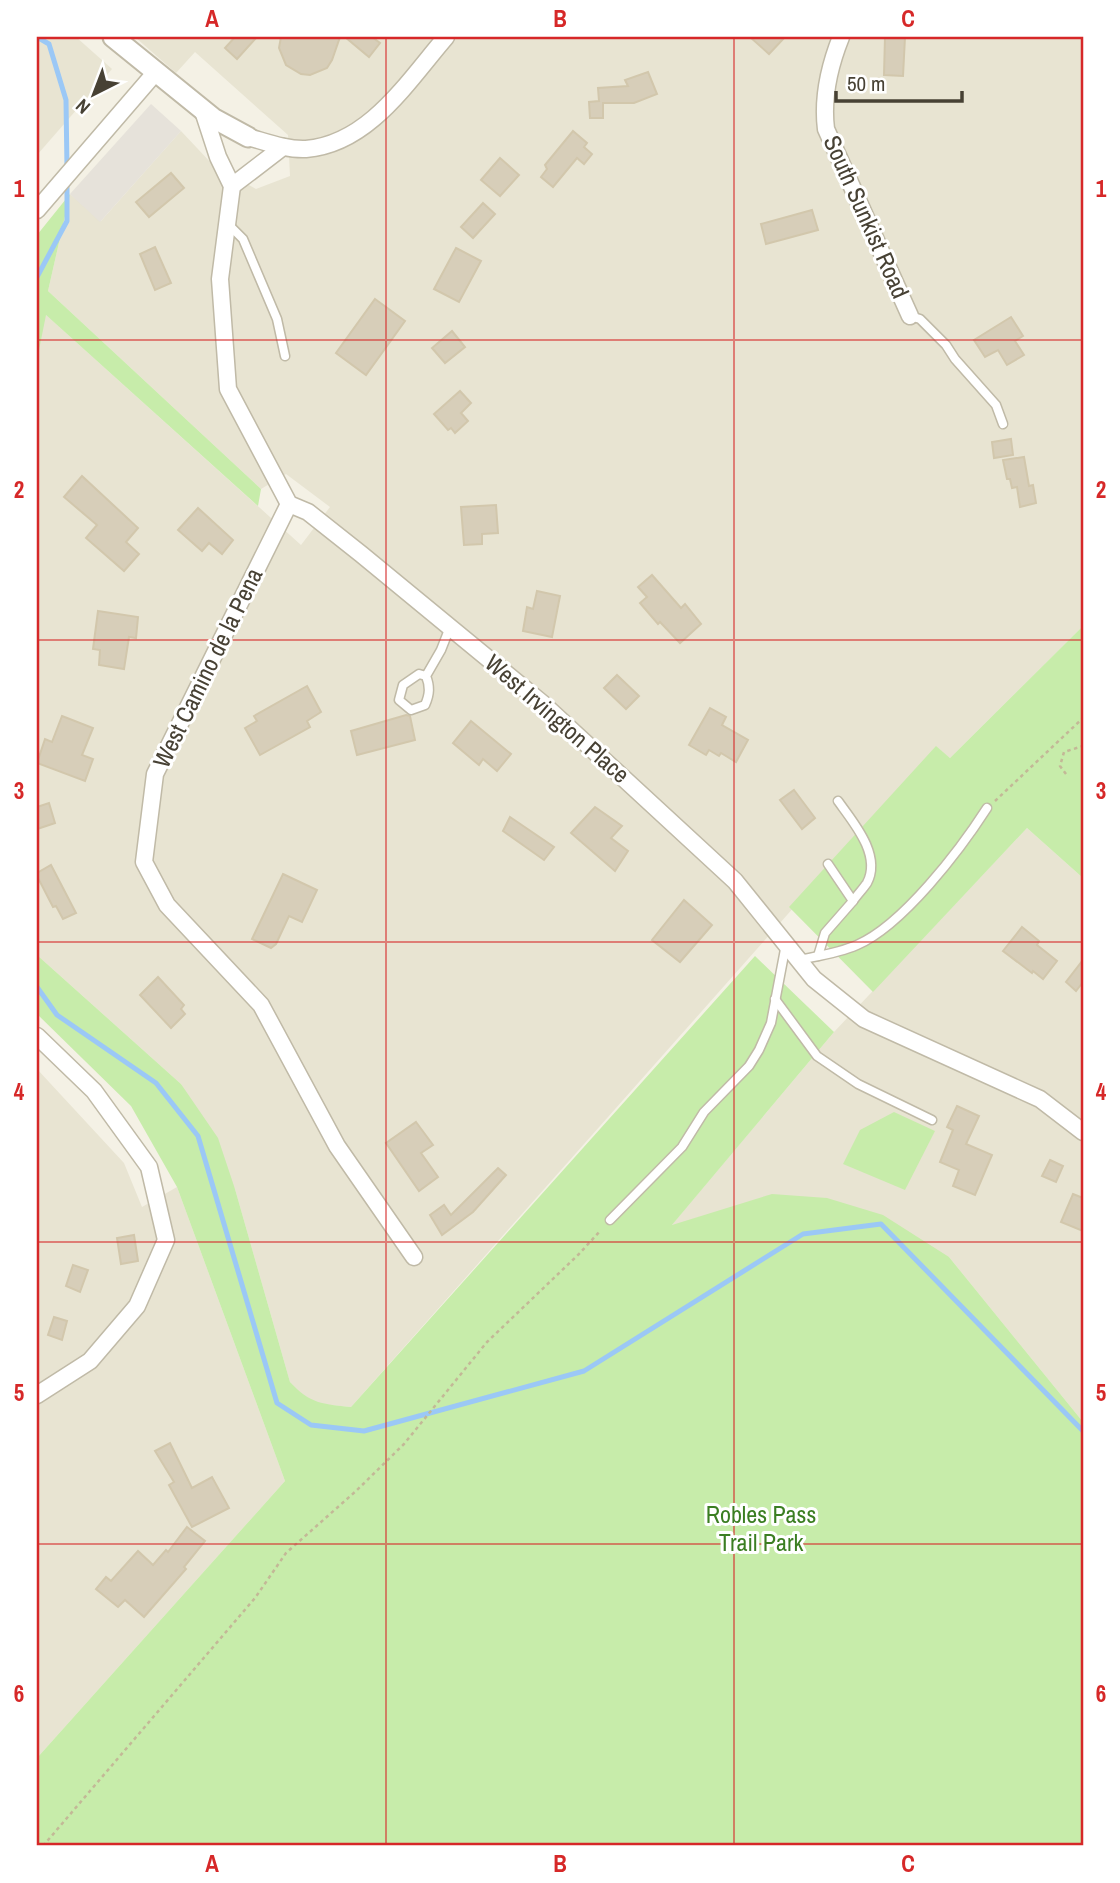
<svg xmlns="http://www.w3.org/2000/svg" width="1120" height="1883" viewBox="0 0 1120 1883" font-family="'Archivo Narrow',sans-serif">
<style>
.residential{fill:#e8e4d2}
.industrial{fill:#e6e2da}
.green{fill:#c7ecaa}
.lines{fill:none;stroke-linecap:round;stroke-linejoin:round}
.stream{stroke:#9bc8f6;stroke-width:5}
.building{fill:#d7ceb9;stroke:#d2c7ac;stroke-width:2}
.service-casing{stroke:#c0baa7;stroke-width:11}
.minor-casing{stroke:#c0baa7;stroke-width:19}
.tertiary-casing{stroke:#c0baa7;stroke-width:23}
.path{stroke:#c3b897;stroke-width:2.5;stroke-dasharray:3.5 3.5;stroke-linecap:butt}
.service{stroke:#fff;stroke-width:8}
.minor{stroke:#fff;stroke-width:16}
.tertiary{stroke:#fff;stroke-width:19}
.grid{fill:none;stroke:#d62828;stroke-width:2;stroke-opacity:0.55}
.labels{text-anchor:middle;stroke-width:6;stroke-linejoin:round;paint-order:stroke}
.street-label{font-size:24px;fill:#474134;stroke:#fff}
.park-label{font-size:24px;fill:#3b7e22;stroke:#fff}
.neatline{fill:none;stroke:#d62828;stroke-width:2.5}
.grid-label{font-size:23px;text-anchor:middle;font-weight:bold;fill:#d62828}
</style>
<rect width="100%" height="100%" fill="#f4f1e5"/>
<g class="residential">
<path d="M 37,37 L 76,37 L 112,69 L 37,155 Z"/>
<path d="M 135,37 L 1083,37 L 1083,626 L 950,758 L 936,747 L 351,1407 L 320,1404 L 302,1396 L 290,1382 L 235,1189 L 181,1084 L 37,955 L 37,360 L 45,314 L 301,545 L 330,507 L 286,474 L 261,489 L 48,291 L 70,194 L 101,221 L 181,131 L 213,165 L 256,189 L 290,176 L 288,135 L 195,52 L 176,73 Z"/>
<path d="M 1027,828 L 1083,878 L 1083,1422 L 949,1257 L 671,1226 L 834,1032 Z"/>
<path d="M 37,1069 L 124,1163 L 142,1207 L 177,1187 L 285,1481 L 37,1758 Z"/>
</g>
<path class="industrial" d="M 151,104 L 181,131 L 100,222 L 70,194 Z"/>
<g class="green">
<path d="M 70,194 L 48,291 L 261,489 L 258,506 L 46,315 L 37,360 L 37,235 Z"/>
<path d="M 1083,626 L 1083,878 L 1027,828 L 873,992 L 789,907 L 936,746 L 950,758 Z"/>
<path d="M 37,955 L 181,1084 L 218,1138 L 235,1189 L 290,1382 C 310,1404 323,1404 351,1407 L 755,956 L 834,1032 L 672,1225 L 772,1194 L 827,1198 L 883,1215 L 949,1257 L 1083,1422 L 1083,1846 L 37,1846 L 37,1758 L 285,1481 L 177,1187 L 131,1106 L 37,1014 Z"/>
<path d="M 894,1112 L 935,1131 L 905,1190 L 843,1164 L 860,1130 Z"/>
</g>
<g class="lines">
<g class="stream">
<path d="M 37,37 L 49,44 L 66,100 L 67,169"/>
<path d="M 37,277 L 67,221 L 67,182"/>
<path d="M 37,987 L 57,1015 L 156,1083 L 198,1136 L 277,1403 L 311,1425 L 364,1431 L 584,1371 L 803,1234 L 881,1224 L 1083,1431"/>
</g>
</g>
<g class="building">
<path d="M 235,37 L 257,37 L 237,59 L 225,48 Z"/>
<path d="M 281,37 L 340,37 L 332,60 L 327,68 L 310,75 L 301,74 L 286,65 L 279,48 Z"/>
<path d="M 345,37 L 372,37 L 380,43 L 369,57 Z"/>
<path d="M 750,37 L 785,37 L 769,54 Z"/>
<path d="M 885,37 L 905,37 L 903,76 L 884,75 Z"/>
<path d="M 648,72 L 657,94 L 634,103 L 603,103 L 603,118 L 590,118 L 589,102 L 599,101 L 598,88 L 628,86 L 625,80 Z"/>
<path d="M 573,131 L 587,143 L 584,147 L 592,154 L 584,164 L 577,158 L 553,187 L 541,177 L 547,169 L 545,165 Z"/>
<path d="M 500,158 L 519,175 L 500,196 L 481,180 Z"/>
<path d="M 171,173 L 184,188 L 149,217 L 136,202 Z"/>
<path d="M 483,203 L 495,214 L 473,238 L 461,227 Z"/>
<path d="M 812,210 L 818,230 L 766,244 L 761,224 Z"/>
<path d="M 155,247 L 171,283 L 155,290 L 140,254 Z"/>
<path d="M 456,248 L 481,261 L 459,302 L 434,289 Z"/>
<path d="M 375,299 L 405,321 L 366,375 L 336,353 Z"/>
<path d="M 1011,317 L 1023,336 L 1015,341 L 1024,355 L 1007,365 L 998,350 L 985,357 L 974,340 Z"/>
<path d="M 452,331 L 465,347 L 445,363 L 432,348 Z"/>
<path d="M 460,391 L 471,403 L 461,413 L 468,421 L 455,433 L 451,428 L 448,430 L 434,414 Z"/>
<path d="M 1011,439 L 1013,455 L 994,458 L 992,442 Z"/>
<path d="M 1024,457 L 1029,486 L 1033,485 L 1036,503 L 1020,507 L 1017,487 L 1012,488 L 1010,479 L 1007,479 L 1003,460 Z"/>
<path d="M 82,476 L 138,528 L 126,542 L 139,554 L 124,571 L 86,538 L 97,525 L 64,497 Z"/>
<path d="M 496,505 L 498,533 L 482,534 L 482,544 L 464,545 L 461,507 Z"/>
<path d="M 198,508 L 233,540 L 222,554 L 209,543 L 202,551 L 178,530 Z"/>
<path d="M 652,575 L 681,608 L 685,604 L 701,624 L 680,643 L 660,622 L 658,624 L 640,603 L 647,597 L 638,587 Z"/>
<path d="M 537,591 L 560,596 L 552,637 L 523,631 L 527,607 L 533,609 Z"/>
<path d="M 98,611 L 138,617 L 136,638 L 129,637 L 124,669 L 99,665 L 100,650 L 93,649 Z"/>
<path d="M 617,675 L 639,696 L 626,709 L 604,688 Z"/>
<path d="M 307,686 L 321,712 L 307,721 L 310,727 L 260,755 L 245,728 L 257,721 L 254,716 Z"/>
<path d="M 710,708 L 726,717 L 722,725 L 748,740 L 736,762 L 721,753 L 719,756 L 709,750 L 706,755 L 689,745 Z"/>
<path d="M 406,715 L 410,716 L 415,740 L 357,755 L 351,731 Z"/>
<path d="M 62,716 L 93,728 L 82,755 L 93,759 L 85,781 L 37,763 L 45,739 L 52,742 Z"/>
<path d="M 471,721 L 511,754 L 497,771 L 483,759 L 479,765 L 453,743 Z"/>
<path d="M 794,790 L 815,818 L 802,829 L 780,800 Z"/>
<path d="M 49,803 L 55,823 L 37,829 L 37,807 Z"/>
<path d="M 595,807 L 622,826 L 611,838 L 628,851 L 615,871 L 571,833 Z"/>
<path d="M 510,817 L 554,847 L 544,860 L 503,831 Z"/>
<path d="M 51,865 L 76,913 L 63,919 L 56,906 L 53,907 L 37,876 L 37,873 Z"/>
<path d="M 283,874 L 317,890 L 302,922 L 289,916 L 276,944 L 271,948 L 252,939 Z"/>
<path d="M 684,900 L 712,925 L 680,962 L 652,940 Z"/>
<path d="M 1022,927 L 1039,941 L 1037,945 L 1057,961 L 1043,979 L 1033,971 L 1032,973 L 1003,951 Z"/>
<path d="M 1083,960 L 1083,982 L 1076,991 L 1066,982 Z"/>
<path d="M 158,977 L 184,1005 L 181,1009 L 185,1014 L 171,1028 L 140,995 Z"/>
<path d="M 957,1106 L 979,1116 L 966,1144 L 992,1155 L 975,1195 L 953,1186 L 959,1170 L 940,1162 L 953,1130 L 947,1127 Z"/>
<path d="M 416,1122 L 433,1145 L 421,1153 L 438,1177 L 419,1191 L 386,1143 Z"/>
<path d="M 1050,1160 L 1063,1166 L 1056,1182 L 1042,1176 Z"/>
<path d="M 498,1168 L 506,1175 L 473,1212 L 442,1235 L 430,1215 L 444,1205 L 451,1215 Z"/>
<path d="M 1073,1194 L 1083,1198 L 1083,1231 L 1061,1222 Z"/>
<path d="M 134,1235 L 138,1261 L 121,1264 L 117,1238 Z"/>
<path d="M 73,1265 L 88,1270 L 80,1292 L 66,1286 Z"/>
<path d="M 54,1317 L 67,1321 L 62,1340 L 48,1335 Z"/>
<path d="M 170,1443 L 192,1488 L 212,1477 L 229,1508 L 192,1527 L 169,1485 L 174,1482 L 155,1451 Z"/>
<path d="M 187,1527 L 205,1541 L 184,1567 L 186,1569 L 144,1617 L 125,1600 L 118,1607 L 96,1589 L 106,1577 L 111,1581 L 138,1551 L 153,1565 L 166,1550 L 168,1552 Z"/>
</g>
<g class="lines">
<defs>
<g id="service">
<path d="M 228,224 L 243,239 L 277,319 L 285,356"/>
<path d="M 910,316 L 920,319 L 946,345 L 955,359 L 996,405 L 1003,424"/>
<path d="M 426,676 L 419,674 L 403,685 L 399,700 L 411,710 L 425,705 C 430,694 430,686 426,676 L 441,650 L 450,627"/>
<path d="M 838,801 C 853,822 882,855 867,883 C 863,889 857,895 853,901"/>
<path d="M 818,956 L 825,933 L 853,901 L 828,864"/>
<path d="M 799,960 C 818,956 839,953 857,945 C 903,925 960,850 987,808"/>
<path d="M 775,999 L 817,1056 L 858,1084 L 932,1120"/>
<path d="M 610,1220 L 682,1147 L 704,1112 L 749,1066 L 759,1050 L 771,1023 L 786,944"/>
</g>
<g id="minor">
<path d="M 841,37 C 829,67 822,97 826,129 L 910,316"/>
<path d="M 203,111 L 218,157 L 232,186 L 220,279 L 228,389 L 289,504 L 308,512 L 361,554 L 542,703 L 735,881 L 814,979 L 864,1019 L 1040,1099 L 1083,1132"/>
<path d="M 248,137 C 266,142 287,150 306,149 C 369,144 408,81 446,37"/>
<path d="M 232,186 L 283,147"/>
<path d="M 37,210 L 155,73"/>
<path d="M 289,504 L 155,774 L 144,862 L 167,905 L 261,1005 L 337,1146 L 414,1257"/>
<path d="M 37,1036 L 94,1091 L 149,1167 L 166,1240 L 137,1306 L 90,1361 L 37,1395"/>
</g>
<path id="tertiary" d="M 113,37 L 213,118 L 248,137"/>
</defs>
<use href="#service" class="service-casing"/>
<use href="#minor" class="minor-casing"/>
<use href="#tertiary" class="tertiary-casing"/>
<g class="path">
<path d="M 1066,774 L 1060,766 L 1064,752 L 1083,746"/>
<path d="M 995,801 L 1083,718"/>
<path d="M 43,1846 L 255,1598 L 286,1553 L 356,1491 L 404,1444 L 487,1342 L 579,1254 L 601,1230"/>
</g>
<use href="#service" class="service"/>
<use href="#minor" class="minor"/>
<use href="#tertiary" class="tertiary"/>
</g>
<path class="grid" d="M 386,37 L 386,1846M 734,37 L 734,1846M 37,340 L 1083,340M 37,640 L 1083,640M 37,942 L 1083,942M 37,1242 L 1083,1242M 37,1544 L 1083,1544"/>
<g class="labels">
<g class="street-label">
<text transform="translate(866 217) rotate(66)" y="8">South Sunkist Road</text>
<text transform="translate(208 668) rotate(-64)" y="8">West Camino de la Pena</text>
<text transform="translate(557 719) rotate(41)" y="8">West Irvington Place</text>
</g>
<g class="park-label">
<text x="761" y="1523">Robles Pass<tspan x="761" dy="28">Trail Park</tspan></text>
</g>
</g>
<rect width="1120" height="1883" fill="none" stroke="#ffffff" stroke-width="77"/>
<g transform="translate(94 94) rotate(222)" stroke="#ffffff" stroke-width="5" paint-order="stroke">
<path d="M0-5L12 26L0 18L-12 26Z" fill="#474134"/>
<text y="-10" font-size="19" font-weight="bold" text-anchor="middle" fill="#474134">N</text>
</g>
<path d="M836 91v10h126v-10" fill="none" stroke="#474134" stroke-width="3.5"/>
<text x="847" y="91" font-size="21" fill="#474134" stroke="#ffffff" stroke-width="5" paint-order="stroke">50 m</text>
<rect x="38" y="38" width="1044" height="1806" class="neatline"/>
<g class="grid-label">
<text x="212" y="27">A</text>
<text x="560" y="27">B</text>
<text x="908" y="27">C</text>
<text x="19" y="197">1</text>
<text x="1101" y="197">1</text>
<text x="19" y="498">2</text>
<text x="1101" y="498">2</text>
<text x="19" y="799">3</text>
<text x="1101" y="799">3</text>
<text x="19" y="1100">4</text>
<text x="1101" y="1100">4</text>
<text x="19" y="1401">5</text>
<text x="1101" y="1401">5</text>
<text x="19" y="1702">6</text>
<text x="1101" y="1702">6</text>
<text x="212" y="1872">A</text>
<text x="560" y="1872">B</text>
<text x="908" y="1872">C</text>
</g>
</svg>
